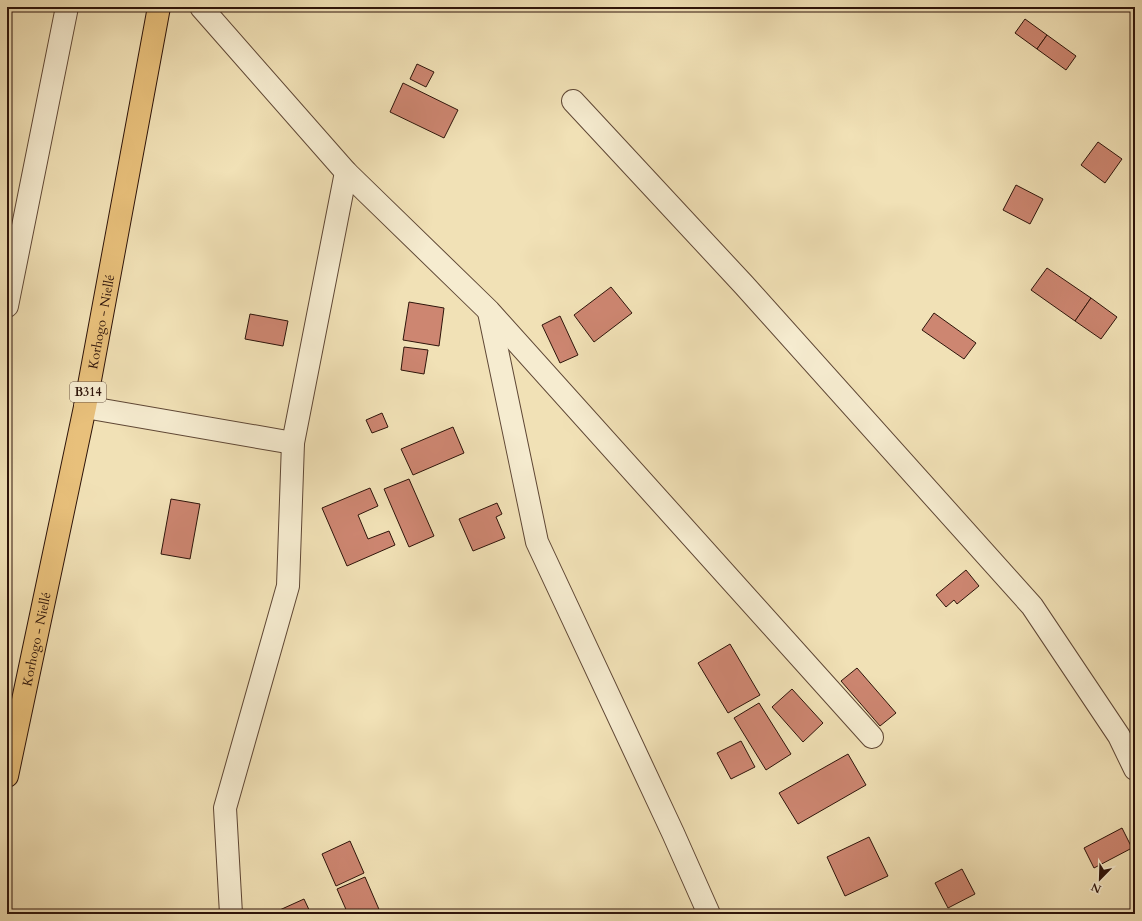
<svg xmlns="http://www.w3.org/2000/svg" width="1142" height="921" viewBox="0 0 1142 921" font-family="Cardo,serif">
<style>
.building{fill:#cd8671;stroke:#2e140a}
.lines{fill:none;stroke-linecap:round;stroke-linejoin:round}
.minor-casing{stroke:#5f4735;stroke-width:24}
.major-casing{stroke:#2e140a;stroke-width:24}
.minor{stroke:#f6ecd0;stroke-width:22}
.major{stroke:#e8c07b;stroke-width:22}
.labels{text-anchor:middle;stroke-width:4;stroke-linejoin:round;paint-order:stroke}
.shield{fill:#f6ecd0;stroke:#6a5545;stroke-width:1}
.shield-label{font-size:12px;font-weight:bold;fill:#2e140a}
.street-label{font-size:13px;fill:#2e140a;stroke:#f6ecd0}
</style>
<rect width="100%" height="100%" fill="#f1e1b6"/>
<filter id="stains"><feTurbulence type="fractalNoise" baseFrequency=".005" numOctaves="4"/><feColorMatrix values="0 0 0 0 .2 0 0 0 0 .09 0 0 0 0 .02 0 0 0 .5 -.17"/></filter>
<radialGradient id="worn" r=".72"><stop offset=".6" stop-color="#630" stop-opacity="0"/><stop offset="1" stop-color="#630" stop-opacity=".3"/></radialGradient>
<g class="building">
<path d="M 1025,19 L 1047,35 L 1037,49 L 1015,33 Z"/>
<path d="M 1047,35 L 1076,56 L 1066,70 L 1037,49 Z"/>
<path d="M 417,64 L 434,72 L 426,87 L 410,79 Z"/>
<path d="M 403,83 L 458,110 L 444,138 L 390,112 Z"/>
<path d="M 1098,142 L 1122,159 L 1105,183 L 1081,165 Z"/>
<path d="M 1016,185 L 1043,199 L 1030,224 L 1003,210 Z"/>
<path d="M 1047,268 L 1091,298 L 1075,321 L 1031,290 Z"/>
<path d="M 611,287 L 632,313 L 594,342 L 574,315 Z"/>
<path d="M 1091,298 L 1117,317 L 1101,339 L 1075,321 Z"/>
<path d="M 409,302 L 444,308 L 439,346 L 403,340 Z"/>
<path d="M 934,313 L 976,343 L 964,359 L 922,330 Z"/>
<path d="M 250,314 L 288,321 L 283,346 L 245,339 Z"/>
<path d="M 560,316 L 578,355 L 560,363 L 542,325 Z"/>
<path d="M 404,347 L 428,350 L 424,374 L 401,370 Z"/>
<path d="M 382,413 L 388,427 L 372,433 L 366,420 Z"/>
<path d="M 453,427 L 464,453 L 413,475 L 401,449 Z"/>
<path d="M 409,479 L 434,536 L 409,547 L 384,489 Z"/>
<path d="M 370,488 L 378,506 L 358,515 L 368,539 L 389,531 L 395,545 L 347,566 L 322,508 Z"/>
<path d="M 171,499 L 200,504 L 190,559 L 161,554 Z"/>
<path d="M 497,503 L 502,514 L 496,517 L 505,538 L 473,551 L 459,519 Z"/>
<path d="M 966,570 L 979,586 L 957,604 L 954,600 L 946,607 L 936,595 Z"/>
<path d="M 730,644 L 760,695 L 728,713 L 698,663 Z"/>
<path d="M 857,668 L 896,713 L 880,726 L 841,681 Z"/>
<path d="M 792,689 L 823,723 L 803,742 L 772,707 Z"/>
<path d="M 759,703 L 791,754 L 766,770 L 734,718 Z"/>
<path d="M 741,741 L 755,767 L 731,779 L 717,753 Z"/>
<path d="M 848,754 L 866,785 L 798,824 L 779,793 Z"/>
<path d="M 1122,828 L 1132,848 L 1094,868 L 1084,848 Z"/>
<path d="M 869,837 L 888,876 L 845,896 L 827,857 Z"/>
<path d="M 350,841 L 364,873 L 336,886 L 322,854 Z"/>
<path d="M 962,869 L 975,894 L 948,908 L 935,883 Z"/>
<path d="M 365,877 L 381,914 L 348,914 L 337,889 Z"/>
<path d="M 304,899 L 311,914 L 274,914 L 273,913 Z"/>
</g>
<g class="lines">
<defs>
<g id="minor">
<path d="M 201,7 L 346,172 L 489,311 L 872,737"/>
<path d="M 573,101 L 744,285 L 1032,606 L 1119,736 L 1135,769"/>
<path d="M 7,306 L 67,7"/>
<path d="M 489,312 L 537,542 L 673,833 L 709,914"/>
<path d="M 85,407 L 293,443"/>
<path d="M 231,914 L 225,808 L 288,586 L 293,443 L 346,172"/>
</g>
<g id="major">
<path id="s1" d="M 7,776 L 85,407 L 159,7"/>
</g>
</defs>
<use href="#minor" class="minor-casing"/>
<use href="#major" class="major-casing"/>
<use href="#minor" class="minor"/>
<use href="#major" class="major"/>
</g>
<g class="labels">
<rect class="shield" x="70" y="382" width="36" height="20" rx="3"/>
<g class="shield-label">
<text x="88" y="396">B314</text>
</g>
<g class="street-label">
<text dy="5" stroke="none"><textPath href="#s1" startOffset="464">Korhogo - Niellé</textPath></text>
<text dy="5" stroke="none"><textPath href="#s1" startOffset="140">Korhogo - Niellé</textPath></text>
</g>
</g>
<rect width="1142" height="921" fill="none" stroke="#f1e1b6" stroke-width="24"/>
<rect x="8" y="8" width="1126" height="905" fill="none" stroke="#2e140a" stroke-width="2"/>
<rect x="12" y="12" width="1118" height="897" fill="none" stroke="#2e140a"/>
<g transform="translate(1100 879) rotate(203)" stroke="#f6ecd0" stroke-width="3" paint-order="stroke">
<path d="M0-3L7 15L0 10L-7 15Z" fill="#2e140a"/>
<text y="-6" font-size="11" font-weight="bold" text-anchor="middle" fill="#2e140a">N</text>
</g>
<rect width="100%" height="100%" filter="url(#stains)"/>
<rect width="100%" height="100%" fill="url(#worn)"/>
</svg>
